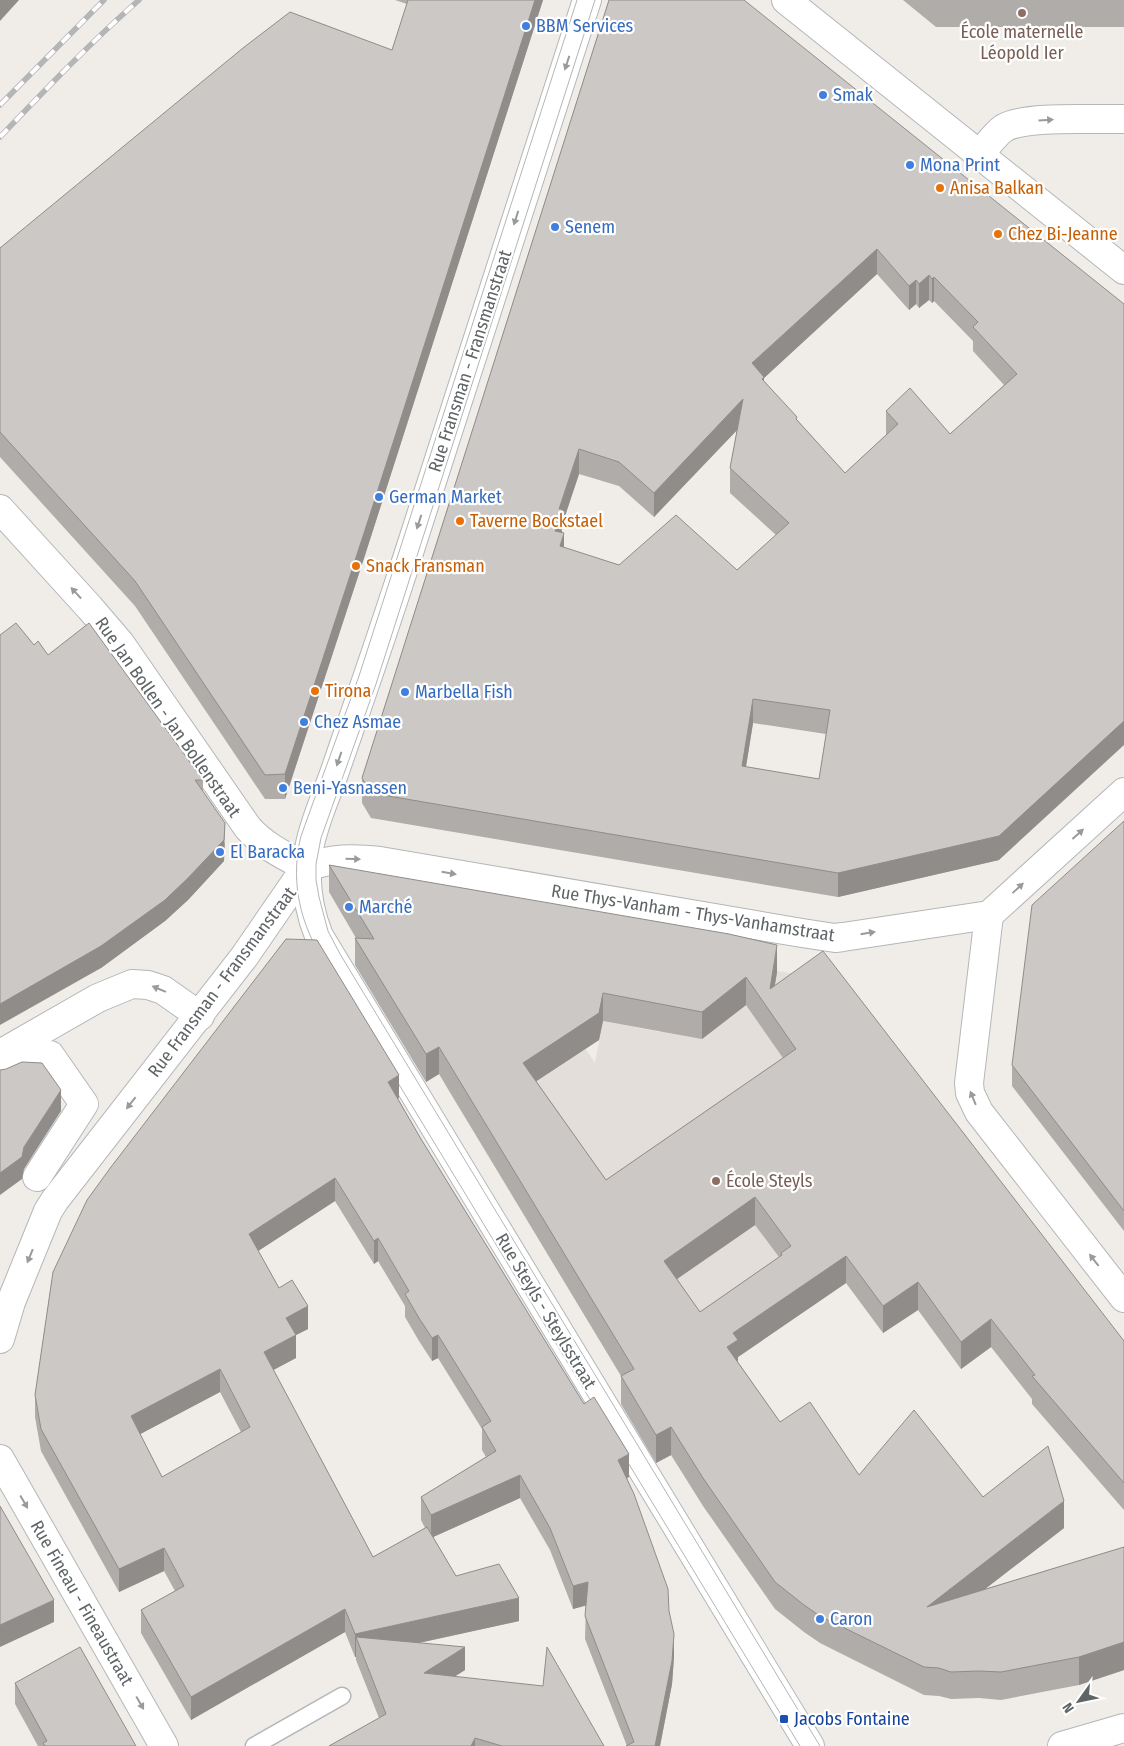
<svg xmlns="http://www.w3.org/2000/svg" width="1124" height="1746" viewBox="0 0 1124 1746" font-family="'Fira Sans Condensed',sans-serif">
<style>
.education{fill:#e3deda}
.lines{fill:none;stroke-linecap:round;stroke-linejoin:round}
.lane-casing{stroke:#b3b7b9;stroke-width:19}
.street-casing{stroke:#b3b7b9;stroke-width:30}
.secondary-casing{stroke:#b2b7b9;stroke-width:30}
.lane{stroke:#fff;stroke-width:16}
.street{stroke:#fff;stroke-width:28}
.secondary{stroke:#fff;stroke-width:28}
.tram{stroke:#b4b5b5;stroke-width:1}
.rail-casing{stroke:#b4b5b5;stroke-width:5.5}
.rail{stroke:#fff;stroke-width:4;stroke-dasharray:11;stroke-linecap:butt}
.wall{fill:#afaca9;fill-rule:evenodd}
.shaded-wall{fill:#8f8c8a}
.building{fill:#ccc8c5;stroke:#8f8c8a;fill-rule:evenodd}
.oneway{fill:#979b9c}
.education-dot{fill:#8d6e63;stroke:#fff;stroke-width:2}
.shop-dot{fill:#3f7fe0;stroke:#fff;stroke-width:2}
.food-dot{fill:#e8710a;stroke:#fff;stroke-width:2}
.transit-dot{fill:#1a4fb4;stroke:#fff;stroke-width:2}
.labels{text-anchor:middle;stroke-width:4.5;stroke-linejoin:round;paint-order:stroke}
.shop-label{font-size:18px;fill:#366cbe;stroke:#fff;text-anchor:start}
.education-label{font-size:18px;fill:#785e54;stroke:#fff}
.food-label{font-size:18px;fill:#c56008;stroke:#fff;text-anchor:start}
.street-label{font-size:18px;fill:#5f6567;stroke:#fff}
.transit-label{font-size:18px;fill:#164399;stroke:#fff;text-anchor:start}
</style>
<rect width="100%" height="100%" fill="#f0ede8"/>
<path class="education" d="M 704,958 L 823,979 L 962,1158 L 630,1390 L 445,1085 L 557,1006 L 595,1063 L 603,1021 L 660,1032 Z"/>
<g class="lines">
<defs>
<path id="lane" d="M 254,1746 L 342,1696"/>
<g id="street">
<path d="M 786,0 L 1124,270"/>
<path d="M 980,154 C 987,146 995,134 1004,128 C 1026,115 1096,120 1124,119"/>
<path d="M 0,509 L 90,608 L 120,643 L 248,828 C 264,846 285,856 306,867"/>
<path d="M 306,867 C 333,858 352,858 380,861 L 802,933 L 835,938 L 843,937 L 989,915 L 1124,792"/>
<path d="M 989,915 L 969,1083 L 970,1093 L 979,1112 L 1124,1298"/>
<path d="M 0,1054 L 98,998 L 132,984 L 148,985 L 163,990 L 200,1016"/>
<path d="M 0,1076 L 50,1055 L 84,1104 L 37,1177"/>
<path d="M 0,1339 L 11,1302 L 48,1211 L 55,1200 L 244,957 L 306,867"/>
<path d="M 0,1459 L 164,1746"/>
<path d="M 1062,1746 L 1124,1728"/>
</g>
<path id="secondary" d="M 587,0 C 524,194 463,389 399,583 C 379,644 358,705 337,765 C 328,793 314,820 309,849 C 304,879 308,909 319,936 L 810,1746"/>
</defs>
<use href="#lane" class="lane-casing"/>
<use href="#street" class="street-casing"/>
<use href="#secondary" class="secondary-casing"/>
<use href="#lane" class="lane"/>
<use href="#street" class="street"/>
<use href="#secondary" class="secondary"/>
<g class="tram">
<path d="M 595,0 L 376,684 L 321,838 L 316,864 L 316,880 L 319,897 L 328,931 L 340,954 L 820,1746"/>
<path d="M 318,951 C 298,916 291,876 301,836 L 359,676 L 577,0"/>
<path d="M 392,1073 L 597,1411"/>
<path d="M 621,1451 L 800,1746"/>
</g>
<defs>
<g id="rail">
<path d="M 0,105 L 104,0"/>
<path d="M 0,137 C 45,90 90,43 139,0"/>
</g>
</defs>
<use href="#rail" class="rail-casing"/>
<use href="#rail" class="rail"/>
</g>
<g class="wall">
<path d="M 395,0 L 543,0 L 366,552 L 285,799 L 265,799 L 135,606 L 0,457 L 0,248 L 392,50 L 407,4 Z"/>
<path d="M 609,0 L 1124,304 L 999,860 L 838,897 L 371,818 L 362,803 L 362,778 ZM 877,274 L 909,310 L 916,304 L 919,308 L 929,300 L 932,303 L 934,301 L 973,341 L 973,351 L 1004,385 L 950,434 L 886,411 L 886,435 L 845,473 L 797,420 L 764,381 L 764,378 ZM 737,429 L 730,468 L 730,493 L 776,535 L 737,570 L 619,565 L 564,548 L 562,533 L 562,525 L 579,474 L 619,486 L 654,517 ZM 753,723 L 826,734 L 819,779 L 746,767 Z"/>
<path d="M 903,0 L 1124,0 L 1124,27 L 936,27 Z"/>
<path d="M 34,645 L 48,655 L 203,780 L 203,792 L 225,844 L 224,861 L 188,900 L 165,921 L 101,968 Z"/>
<path d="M 1124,821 L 1124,1231 L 1012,1086 L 1012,1065 Z"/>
<path d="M 329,865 L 777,972 L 775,985 L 1124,1341 L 1124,1510 L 1032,1404 L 1032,1399 L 991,1347 L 961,1369 L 918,1310 L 883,1333 L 846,1283 L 738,1357 L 738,1362 L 780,1422 L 859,1475 L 983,1497 L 1064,1528 L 985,1589 L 1124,1547 L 1124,1670 L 1079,1685 L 1001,1700 L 979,1698 L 951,1699 L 939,1696 L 924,1695 L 820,1643 L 804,1632 L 775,1609 L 703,1506 L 671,1455 L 656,1463 L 621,1404 L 621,1376 L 439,1074 L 426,1082 L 355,965 L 355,938 L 356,938 L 329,892 ZM 746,1005 L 783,1058 L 606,1180 L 536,1081 L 599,1040 L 603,1021 L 702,1039 ZM 755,1225 L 779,1257 L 700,1312 L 677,1279 Z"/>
<path d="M 399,1098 L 398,1099 L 421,1139 L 629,1477 L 627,1478 L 669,1611 L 674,1657 L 672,1684 L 660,1746 L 627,1746 L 585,1639 L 586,1605 L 573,1609 L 550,1550 L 520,1498 L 433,1537 L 456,1576 L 519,1621 L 419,1643 L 465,1670 L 455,1676 L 604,1746 L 329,1746 L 379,1718 L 356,1660 L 356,1657 L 355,1657 L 345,1632 L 191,1720 L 141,1633 L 141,1610 L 175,1591 L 164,1571 L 119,1592 L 41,1451 L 35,1417 L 35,1395 L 53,1272 ZM 335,1201 L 374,1264 L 378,1261 L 405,1306 L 405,1317 L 419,1341 L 432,1361 L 438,1358 L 482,1429 L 482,1450 L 486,1457 L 421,1497 L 421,1520 L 425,1528 L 373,1557 L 273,1370 L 296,1358 L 296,1335 L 308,1329 L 279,1288 L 258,1251 ZM 220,1392 L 241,1432 L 162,1477 L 140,1434 Z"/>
<path d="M 15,1683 L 136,1746 L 38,1746 L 15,1704 Z"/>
</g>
<g class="shaded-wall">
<path d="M 0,0 L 19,0 L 0,21 Z"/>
<path d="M 535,0 L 543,0 L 366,552 L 285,799 L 285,774 Z"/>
<path d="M 877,249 L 877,274 L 764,378 L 764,401 L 752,363 Z"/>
<path d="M 929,275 L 929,300 L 919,308 L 919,284 Z"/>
<path d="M 934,277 L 934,301 L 932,303 L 932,279 Z"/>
<path d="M 916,280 L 916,304 L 909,310 L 909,286 Z"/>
<path d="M 743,399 L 743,424 L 654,517 L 654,493 Z"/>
<path d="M 579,449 L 579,474 L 562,525 L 562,534 L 555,531 L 559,509 Z"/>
<path d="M 564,533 L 564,558 L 560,546 Z"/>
<path d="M 753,699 L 753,723 L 742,791 L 742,766 Z"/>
<path d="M 1124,721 L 1124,745 L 999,860 L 838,897 L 838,873 Z"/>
<path d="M 225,823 L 224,861 L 188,900 L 165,921 L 101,968 L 0,1025 L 0,1004 Z"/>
<path d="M 777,945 L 777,972 L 770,1012 L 770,989 Z"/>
<path d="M 746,977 L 746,1005 L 702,1039 L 702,1012 Z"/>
<path d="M 603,993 L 603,1021 L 599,1040 L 523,1090 L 523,1063 Z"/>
<path d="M 439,1047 L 439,1074 L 426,1082 L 426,1054 Z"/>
<path d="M 399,1075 L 399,1098 L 388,1105 L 388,1082 Z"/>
<path d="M 61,1090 L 61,1111 L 24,1169 L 22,1179 L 0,1195 L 0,1173 L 24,1147 Z"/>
<path d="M 335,1178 L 335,1201 L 249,1257 L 249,1234 Z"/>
<path d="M 755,1197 L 755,1225 L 664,1288 L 664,1261 Z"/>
<path d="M 378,1238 L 378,1261 L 374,1264 L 374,1241 Z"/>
<path d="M 846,1256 L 846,1283 L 738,1357 L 738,1368 L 727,1347 L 733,1333 Z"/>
<path d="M 918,1282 L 918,1310 L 883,1333 L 883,1306 Z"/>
<path d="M 308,1306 L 308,1329 L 296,1335 L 296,1358 L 264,1375 L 264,1352 L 286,1318 Z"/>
<path d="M 991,1319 L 991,1347 L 961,1369 L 961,1342 Z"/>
<path d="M 438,1335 L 438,1358 L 432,1361 L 432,1338 Z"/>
<path d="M 220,1369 L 220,1392 L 131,1439 L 131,1416 Z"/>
<path d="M 671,1427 L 671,1455 L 656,1463 L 656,1435 Z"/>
<path d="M 629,1454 L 629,1477 L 618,1483 L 618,1460 Z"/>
<path d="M 520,1475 L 520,1498 L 431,1538 L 431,1515 Z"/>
<path d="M 1064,1501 L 1064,1528 L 927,1634 L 927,1607 Z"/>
<path d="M 164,1548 L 164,1571 L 119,1592 L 119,1569 Z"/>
<path d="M 588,1582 L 588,1605 L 573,1609 L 573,1586 Z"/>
<path d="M 519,1598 L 519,1621 L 363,1655 L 356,1637 L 356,1657 L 355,1657 L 355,1634 Z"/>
<path d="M 54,1600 L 54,1622 L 0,1647 L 0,1625 Z"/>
<path d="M 345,1609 L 345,1632 L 191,1720 L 191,1697 Z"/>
<path d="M 674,1634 L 674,1657 L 672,1684 L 660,1746 L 655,1746 Z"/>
<path d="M 1124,1642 L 1124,1670 L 1079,1685 L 1079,1657 Z"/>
<path d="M 465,1647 L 465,1670 L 424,1696 L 424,1673 Z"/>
<path d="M 475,1738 L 475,1746 L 471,1746 Z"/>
</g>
<g class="building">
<path d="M 408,0 L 535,0 L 366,527 L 285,774 L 265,775 L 135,581 L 0,432 L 0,248 L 243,48 L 290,12 L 392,50 Z"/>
<path d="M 609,0 L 744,0 L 1124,304 L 1124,721 L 999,836 L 838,873 L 371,793 L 362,778 ZM 877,249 L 909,286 L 916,280 L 919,284 L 929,275 L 932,279 L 934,277 L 978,322 L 973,327 L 1017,374 L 950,434 L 910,388 L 886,411 L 898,424 L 845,473 L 796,419 L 797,417 L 762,379 L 764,377 L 752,363 ZM 743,399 L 730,468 L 789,523 L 737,570 L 676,515 L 619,565 L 560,546 L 564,533 L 555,531 L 562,509 L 559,509 L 579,449 L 619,462 L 654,493 ZM 753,699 L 830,710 L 819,779 L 742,766 Z"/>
<path d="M 16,623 L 34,645 L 38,641 L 48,655 L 89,623 L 203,780 L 195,780 L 225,823 L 224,840 L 188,878 L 165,900 L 101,946 L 0,1004 L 0,635 Z"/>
<path d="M 1124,821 L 1124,1211 L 1012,1065 L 1032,905 Z"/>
<path d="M 329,865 L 729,934 L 777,945 L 770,989 L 823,951 L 1124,1341 L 1124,1483 L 1032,1376 L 1035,1375 L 991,1319 L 961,1342 L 918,1282 L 883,1306 L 846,1256 L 733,1333 L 738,1340 L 727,1347 L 780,1422 L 810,1402 L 859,1475 L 914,1410 L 983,1497 L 1048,1446 L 1064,1501 L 927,1607 L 1124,1547 L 1124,1642 L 1079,1657 L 1001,1672 L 979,1671 L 951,1672 L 939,1668 L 924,1667 L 820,1616 L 804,1605 L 775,1582 L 703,1478 L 671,1427 L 656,1435 L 621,1376 L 634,1369 L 439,1047 L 426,1054 L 355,938 L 374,939 ZM 746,977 L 796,1049 L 606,1180 L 523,1063 L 599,1013 L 603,993 L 702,1012 ZM 755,1197 L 791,1246 L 781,1253 L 782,1255 L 700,1312 L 664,1261 Z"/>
<path d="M 286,939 L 317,940 L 399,1075 L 388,1082 L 421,1139 L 584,1404 L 594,1397 L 629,1454 L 618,1460 L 634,1494 L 668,1589 L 669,1611 L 674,1634 L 672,1661 L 655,1746 L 626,1746 L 634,1742 L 585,1616 L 588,1582 L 573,1586 L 550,1528 L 520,1475 L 431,1515 L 421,1497 L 496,1451 L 482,1427 L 491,1421 L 438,1335 L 432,1338 L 419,1318 L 405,1294 L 409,1291 L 378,1238 L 374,1241 L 335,1178 L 249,1234 L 279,1288 L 292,1280 L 308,1306 L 286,1318 L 296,1335 L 264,1352 L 373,1557 L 427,1527 L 456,1576 L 499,1564 L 519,1598 L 355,1634 L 345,1609 L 191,1697 L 141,1610 L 184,1586 L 164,1548 L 119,1569 L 41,1429 L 35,1395 L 53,1272 L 87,1200 L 111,1167 ZM 220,1369 L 250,1427 L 162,1477 L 131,1416 Z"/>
<path d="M 22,1062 L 42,1063 L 61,1090 L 24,1147 L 22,1157 L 0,1173 L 0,1070 L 6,1069 Z"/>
<path d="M 0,1506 L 54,1600 L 0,1625 Z"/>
<path d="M 356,1637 L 465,1647 L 424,1673 L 543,1686 L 547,1647 L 604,1746 L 502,1746 L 475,1738 L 471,1746 L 329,1746 L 386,1714 Z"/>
<path d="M 80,1647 L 136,1746 L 45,1746 L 43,1743 L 47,1741 L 15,1683 Z"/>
</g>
<defs><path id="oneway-solid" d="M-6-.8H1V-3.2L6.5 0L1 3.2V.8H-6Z" transform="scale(1.25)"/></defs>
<g class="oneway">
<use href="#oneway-solid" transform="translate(567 63) rotate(108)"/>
<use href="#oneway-solid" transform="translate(1046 120) rotate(-4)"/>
<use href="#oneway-solid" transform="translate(516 218) rotate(108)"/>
<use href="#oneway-solid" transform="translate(419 522) rotate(108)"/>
<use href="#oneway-solid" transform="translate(76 593) rotate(-133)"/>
<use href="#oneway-solid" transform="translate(339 759) rotate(109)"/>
<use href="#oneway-solid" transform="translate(1078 834) rotate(-42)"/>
<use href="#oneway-solid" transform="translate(353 859) rotate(2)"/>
<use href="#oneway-solid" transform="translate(449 873) rotate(10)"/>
<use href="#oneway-solid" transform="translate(1018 888) rotate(-43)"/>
<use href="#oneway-solid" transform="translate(868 933) rotate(-9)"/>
<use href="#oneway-solid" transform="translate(159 989) rotate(-157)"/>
<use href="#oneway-solid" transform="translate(973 1098) rotate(-112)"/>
<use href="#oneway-solid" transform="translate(131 1103) rotate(128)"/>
<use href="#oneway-solid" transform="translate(30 1256) rotate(112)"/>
<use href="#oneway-solid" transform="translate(1094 1260) rotate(-128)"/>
<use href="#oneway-solid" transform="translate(24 1502) rotate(60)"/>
<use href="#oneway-solid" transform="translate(140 1703) rotate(60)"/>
</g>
<g class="education-dot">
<circle cx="1022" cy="13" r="5"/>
<circle cx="716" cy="1181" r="5"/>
</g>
<g class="shop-dot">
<circle cx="526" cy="26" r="5"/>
<circle cx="823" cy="95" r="5"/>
<circle cx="910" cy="165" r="5"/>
<circle cx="555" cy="227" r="5"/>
<circle cx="379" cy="497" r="5"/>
<circle cx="405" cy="692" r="5"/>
<circle cx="304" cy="722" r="5"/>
<circle cx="283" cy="788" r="5"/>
<circle cx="220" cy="852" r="5"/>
<circle cx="349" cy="907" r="5"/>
<circle cx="820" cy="1619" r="5"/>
</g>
<g class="food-dot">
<circle cx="940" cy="188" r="5"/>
<circle cx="998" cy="234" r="5"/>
<circle cx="460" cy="521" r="5"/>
<circle cx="356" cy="566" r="5"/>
<circle cx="315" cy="691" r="5"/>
</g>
<rect class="transit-dot" x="779" y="1714" width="10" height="10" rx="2.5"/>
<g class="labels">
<g class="shop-label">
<text x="536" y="32">BBM Services</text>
<text x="833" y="101">Smak</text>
<text x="920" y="171">Mona Print</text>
<text x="565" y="233">Senem</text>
<text x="389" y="503">German Market</text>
<text x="415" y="698">Marbella Fish</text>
<text x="314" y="728">Chez Asmae</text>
<text x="293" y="794">Beni-Yasnassen</text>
<text x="230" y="858">El Baracka</text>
<text x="359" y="913">Marché</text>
<text x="830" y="1625">Caron</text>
</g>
<g class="education-label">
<text x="1022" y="38">École maternelle<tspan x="1022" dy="21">Léopold Ier</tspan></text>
<text x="726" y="1187" text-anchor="start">École Steyls</text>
</g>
<g class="food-label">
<text x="950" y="194">Anisa Balkan</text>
<text x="1008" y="240">Chez Bi-Jeanne</text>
<text x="470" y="527">Taverne Bockstael</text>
<text x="366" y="572">Snack Fransman</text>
<text x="325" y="697">Tirona</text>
</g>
<g class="street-label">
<text transform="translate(470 361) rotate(-72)" y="6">Rue Fransman - Fransmanstraat</text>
<text transform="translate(168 717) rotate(55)" y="6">Rue Jan Bollen - Jan Bollenstraat</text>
<text transform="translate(693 913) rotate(9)" y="6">Rue Thys-Vanham - Thys-Vanhamstraat</text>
<text transform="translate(222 982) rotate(-53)" y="6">Rue Fransman - Fransmanstraat</text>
<text transform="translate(546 1311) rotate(59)" y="6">Rue Steyls - Steylsstraat</text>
<text transform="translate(82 1603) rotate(60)" y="6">Rue Fineau - Fineaustraat</text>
</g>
<g class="transit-label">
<text x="794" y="1725">Jacobs Fontaine</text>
</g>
</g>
<g transform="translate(1079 1701) rotate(237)" stroke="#ffffff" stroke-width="4" paint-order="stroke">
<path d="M0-4L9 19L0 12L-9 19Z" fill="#5f6567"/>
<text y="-8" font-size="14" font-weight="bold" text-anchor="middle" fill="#5f6567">N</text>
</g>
</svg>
